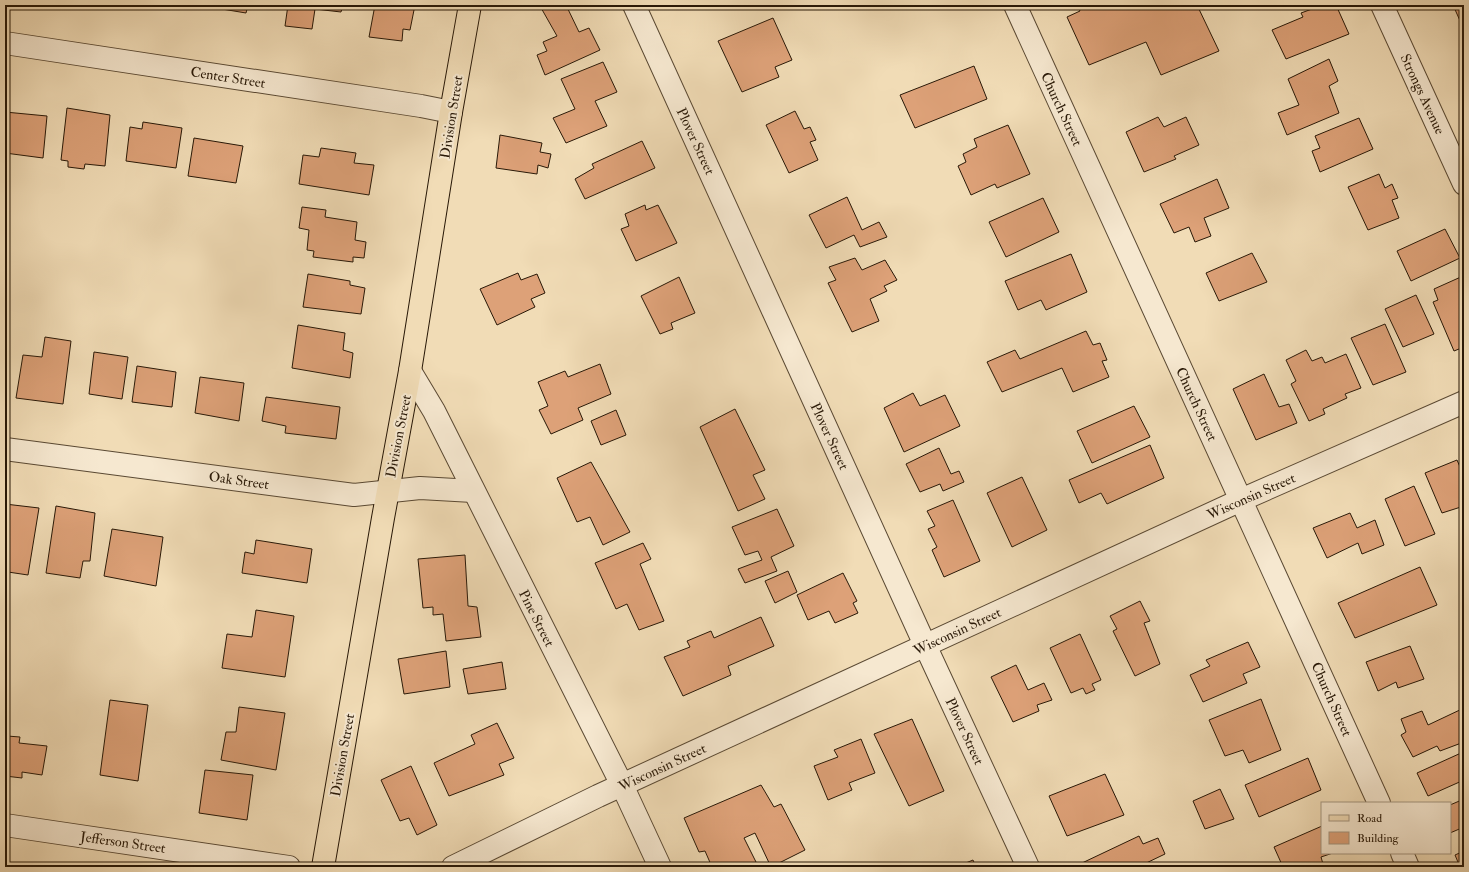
<svg xmlns="http://www.w3.org/2000/svg" width="1469" height="872" viewBox="0 0 1469 872" font-family="'IM FELL Double Pica',serif">
<style>
.building{fill:#dda178;stroke:#281807}
.lines{fill:none;stroke-linecap:round;stroke-linejoin:round}
.minor-casing{stroke:#5a4933;stroke-width:24}
.major-casing{stroke:#281807;stroke-width:24}
.minor{stroke:#f6e8d0;stroke-width:22}
.major{stroke:#f1dcb6;stroke-width:22}
.labels{text-anchor:middle;stroke-width:4;stroke-linejoin:round;paint-order:stroke}
.street-label{font-size:14px;fill:#281807;stroke:#f6e8d0}
</style>
<rect width="100%" height="100%" fill="#f1dcb6"/>
<filter id="stains"><feTurbulence type="fractalNoise" baseFrequency=".005" numOctaves="4"/><feColorMatrix values="0 0 0 0 .2 0 0 0 0 .09 0 0 0 0 .02 0 0 0 .5 -.17"/></filter>
<radialGradient id="worn" r=".72"><stop offset=".6" stop-color="#630" stop-opacity="0"/><stop offset="1" stop-color="#630" stop-opacity=".3"/></radialGradient>
<g class="building">
<path d="M 222,5 L 248,5 L 246,13 L 222,9 Z"/>
<path d="M 288,5 L 343,5 L 341,12 L 315,9 L 312,29 L 285,26 Z"/>
<path d="M 375,5 L 415,5 L 410,30 L 403,29 L 402,41 L 369,37 Z"/>
<path d="M 542,5 L 566,5 L 579,32 L 589,28 L 600,50 L 545,75 L 537,55 L 547,51 L 543,42 L 557,36 L 540,6 Z"/>
<path d="M 1077,5 L 1197,5 L 1219,51 L 1161,75 L 1146,42 L 1089,65 L 1067,17 L 1080,11 Z"/>
<path d="M 1323,5 L 1336,5 L 1349,34 L 1286,59 L 1272,30 L 1303,17 L 1301,13 Z"/>
<path d="M 1453,5 L 1464,5 L 1464,23 L 1461,23 Z"/>
<path d="M 773,18 L 792,60 L 775,67 L 779,77 L 742,92 L 718,41 Z"/>
<path d="M 1329,59 L 1338,81 L 1329,86 L 1339,113 L 1287,135 L 1278,113 L 1299,105 L 1288,79 Z"/>
<path d="M 603,62 L 617,92 L 595,101 L 607,126 L 566,143 L 553,118 L 575,109 L 561,79 Z"/>
<path d="M 974,66 L 987,99 L 915,128 L 900,95 Z"/>
<path d="M 67,108 L 110,115 L 105,166 L 85,164 L 84,169 L 68,167 L 68,161 L 61,160 Z"/>
<path d="M 795,111 L 804,129 L 810,127 L 816,140 L 810,142 L 818,160 L 789,173 L 766,125 Z"/>
<path d="M 5,112 L 47,116 L 43,158 L 5,153 Z"/>
<path d="M 1158,117 L 1164,127 L 1186,117 L 1199,145 L 1174,156 L 1176,159 L 1144,172 L 1126,132 Z"/>
<path d="M 1359,118 L 1373,149 L 1320,172 L 1312,151 L 1320,148 L 1315,136 Z"/>
<path d="M 143,122 L 182,128 L 176,168 L 126,161 L 130,127 L 142,129 Z"/>
<path d="M 1008,125 L 1030,174 L 997,188 L 995,184 L 971,195 L 958,166 L 966,162 L 963,154 L 977,147 L 974,139 Z"/>
<path d="M 500,135 L 542,143 L 540,152 L 551,154 L 548,168 L 538,165 L 537,174 L 496,168 Z"/>
<path d="M 194,138 L 243,146 L 236,183 L 188,176 Z"/>
<path d="M 642,141 L 655,168 L 585,199 L 575,179 L 594,168 L 592,164 Z"/>
<path d="M 321,148 L 356,153 L 354,163 L 374,165 L 369,195 L 299,184 L 303,155 L 319,157 Z"/>
<path d="M 1379,174 L 1385,188 L 1392,184 L 1398,198 L 1392,200 L 1399,218 L 1368,230 L 1348,187 Z"/>
<path d="M 1217,179 L 1229,208 L 1204,218 L 1211,236 L 1195,242 L 1189,227 L 1174,233 L 1160,204 Z"/>
<path d="M 847,197 L 862,230 L 879,222 L 887,237 L 860,247 L 854,235 L 826,248 L 809,215 Z"/>
<path d="M 1043,198 L 1059,232 L 1006,257 L 989,222 Z"/>
<path d="M 645,205 L 646,210 L 658,205 L 677,243 L 636,261 L 621,229 L 629,226 L 625,214 Z"/>
<path d="M 302,207 L 326,210 L 325,217 L 357,222 L 355,240 L 366,242 L 364,258 L 353,257 L 353,262 L 313,257 L 314,251 L 307,250 L 309,230 L 299,228 Z"/>
<path d="M 1445,229 L 1460,258 L 1411,281 L 1397,251 Z"/>
<path d="M 1252,253 L 1267,282 L 1219,301 L 1206,273 Z"/>
<path d="M 1071,254 L 1087,292 L 1046,310 L 1041,300 L 1018,310 L 1005,281 Z"/>
<path d="M 855,258 L 862,270 L 885,260 L 897,280 L 884,286 L 887,291 L 870,299 L 879,321 L 852,332 L 828,283 L 836,280 L 829,267 Z"/>
<path d="M 518,273 L 521,280 L 537,274 L 545,293 L 531,299 L 535,307 L 497,325 L 480,289 Z"/>
<path d="M 308,274 L 350,281 L 350,285 L 365,288 L 361,314 L 303,307 Z"/>
<path d="M 1463,276 L 1464,279 L 1464,347 L 1454,351 L 1433,302 L 1438,300 L 1434,289 Z"/>
<path d="M 679,277 L 695,313 L 671,323 L 673,329 L 660,334 L 641,296 Z"/>
<path d="M 1416,295 L 1434,334 L 1403,347 L 1385,309 Z"/>
<path d="M 1385,324 L 1406,372 L 1373,385 L 1351,338 Z"/>
<path d="M 298,325 L 345,333 L 343,350 L 353,353 L 350,378 L 292,368 Z"/>
<path d="M 1086,331 L 1093,345 L 1100,343 L 1107,360 L 1102,361 L 1109,377 L 1073,392 L 1062,368 L 1002,392 L 987,362 L 1015,350 L 1020,359 Z"/>
<path d="M 45,337 L 71,341 L 63,404 L 16,398 L 23,355 L 42,357 Z"/>
<path d="M 1306,350 L 1312,361 L 1322,357 L 1325,363 L 1346,354 L 1361,388 L 1345,394 L 1347,398 L 1323,409 L 1325,414 L 1309,421 L 1291,384 L 1296,381 L 1286,360 Z"/>
<path d="M 94,352 L 128,357 L 122,399 L 89,394 Z"/>
<path d="M 600,364 L 611,394 L 578,408 L 583,420 L 551,434 L 539,410 L 548,406 L 538,382 L 565,371 L 568,377 Z"/>
<path d="M 137,366 L 176,372 L 172,407 L 132,402 Z"/>
<path d="M 1264,374 L 1279,407 L 1289,404 L 1297,423 L 1256,440 L 1233,389 Z"/>
<path d="M 200,377 L 244,383 L 239,421 L 195,413 Z"/>
<path d="M 913,393 L 920,406 L 945,395 L 960,426 L 904,452 L 884,408 Z"/>
<path d="M 266,397 L 340,407 L 336,439 L 285,433 L 286,426 L 262,421 Z"/>
<path d="M 1134,406 L 1150,437 L 1092,463 L 1077,431 Z"/>
<path d="M 735,409 L 765,470 L 753,475 L 765,499 L 738,511 L 700,427 Z"/>
<path d="M 616,410 L 626,435 L 601,445 L 591,421 Z"/>
<path d="M 1150,445 L 1164,478 L 1107,504 L 1101,493 L 1079,503 L 1069,480 Z"/>
<path d="M 939,448 L 951,474 L 959,471 L 964,482 L 943,491 L 940,484 L 920,492 L 906,464 Z"/>
<path d="M 1457,460 L 1464,476 L 1464,506 L 1442,513 L 1425,473 Z"/>
<path d="M 591,462 L 630,532 L 603,545 L 590,517 L 577,522 L 557,478 Z"/>
<path d="M 1022,477 L 1047,530 L 1012,547 L 987,493 Z"/>
<path d="M 1414,486 L 1435,534 L 1405,546 L 1385,499 Z"/>
<path d="M 953,500 L 980,561 L 944,577 L 932,550 L 937,547 L 928,529 L 935,526 L 927,511 Z"/>
<path d="M 5,504 L 39,508 L 28,575 L 8,572 L 9,560 L 5,559 Z"/>
<path d="M 56,506 L 95,513 L 90,561 L 83,561 L 80,578 L 46,573 Z"/>
<path d="M 777,509 L 794,546 L 771,557 L 777,571 L 745,583 L 738,569 L 762,560 L 758,551 L 745,555 L 732,527 Z"/>
<path d="M 1350,513 L 1357,528 L 1375,520 L 1384,545 L 1362,554 L 1358,543 L 1327,558 L 1313,528 Z"/>
<path d="M 112,529 L 163,537 L 156,586 L 104,576 Z"/>
<path d="M 256,540 L 312,549 L 307,583 L 242,573 L 245,552 L 254,554 Z"/>
<path d="M 643,543 L 651,559 L 640,564 L 664,621 L 639,630 L 627,604 L 616,609 L 595,563 Z"/>
<path d="M 465,555 L 468,606 L 477,607 L 481,637 L 446,641 L 443,614 L 433,615 L 433,607 L 423,608 L 418,559 Z"/>
<path d="M 1420,567 L 1437,605 L 1355,638 L 1338,603 Z"/>
<path d="M 788,571 L 797,592 L 775,603 L 765,581 Z"/>
<path d="M 843,573 L 857,601 L 853,603 L 858,613 L 835,623 L 829,611 L 808,620 L 797,595 Z"/>
<path d="M 1140,601 L 1150,621 L 1144,623 L 1160,664 L 1135,676 L 1113,631 L 1117,629 L 1110,616 Z"/>
<path d="M 256,610 L 294,616 L 285,677 L 222,668 L 227,634 L 252,637 Z"/>
<path d="M 761,617 L 774,646 L 728,666 L 731,675 L 683,696 L 664,657 L 690,647 L 687,641 L 711,631 L 714,638 Z"/>
<path d="M 1080,634 L 1101,680 L 1092,684 L 1095,690 L 1086,694 L 1083,688 L 1071,693 L 1050,648 Z"/>
<path d="M 1248,642 L 1260,667 L 1243,674 L 1247,683 L 1203,702 L 1190,675 L 1210,666 L 1206,660 Z"/>
<path d="M 1410,646 L 1424,679 L 1398,688 L 1396,682 L 1378,691 L 1366,662 Z"/>
<path d="M 446,651 L 450,687 L 404,694 L 398,659 Z"/>
<path d="M 502,662 L 506,689 L 468,694 L 463,669 Z"/>
<path d="M 1016,665 L 1028,690 L 1044,683 L 1052,700 L 1037,705 L 1039,711 L 1013,722 L 991,677 Z"/>
<path d="M 1261,699 L 1281,750 L 1249,763 L 1243,750 L 1225,756 L 1209,720 Z"/>
<path d="M 110,700 L 148,705 L 138,781 L 100,775 Z"/>
<path d="M 239,707 L 285,713 L 276,770 L 221,760 L 226,732 L 236,732 Z"/>
<path d="M 1464,708 L 1464,742 L 1440,751 L 1437,746 L 1413,757 L 1401,735 L 1406,732 L 1401,719 L 1422,711 L 1428,725 Z"/>
<path d="M 912,719 L 944,791 L 909,806 L 874,734 Z"/>
<path d="M 497,723 L 514,758 L 499,764 L 504,775 L 449,796 L 434,763 L 475,744 L 471,735 Z"/>
<path d="M 7,736 L 20,737 L 19,743 L 47,746 L 42,775 L 22,772 L 22,778 L 5,776 L 5,742 Z"/>
<path d="M 861,739 L 875,773 L 849,783 L 852,790 L 828,800 L 814,766 L 838,757 L 834,750 Z"/>
<path d="M 1461,753 L 1464,758 L 1464,780 L 1428,796 L 1417,773 Z"/>
<path d="M 1308,758 L 1321,790 L 1259,817 L 1245,785 Z"/>
<path d="M 411,766 L 437,825 L 417,835 L 409,818 L 400,821 L 381,780 Z"/>
<path d="M 205,770 L 253,775 L 247,820 L 199,813 Z"/>
<path d="M 1105,774 L 1124,815 L 1067,836 L 1049,796 Z"/>
<path d="M 761,785 L 774,807 L 781,804 L 805,850 L 771,867 L 755,833 L 744,838 L 758,866 L 755,867 L 712,867 L 705,851 L 699,852 L 684,818 Z"/>
<path d="M 1220,789 L 1234,819 L 1205,829 L 1193,801 Z"/>
<path d="M 1464,799 L 1464,827 L 1450,833 L 1450,805 Z"/>
<path d="M 1322,826 L 1322,853 L 1333,853 L 1321,857 L 1323,864 L 1317,867 L 1283,867 L 1274,847 Z"/>
<path d="M 1139,836 L 1143,844 L 1158,838 L 1165,854 L 1140,866 L 1141,867 L 1083,867 L 1082,863 Z"/>
<path d="M 1464,851 L 1464,867 L 1460,867 L 1455,855 Z"/>
<path d="M 973,860 L 976,867 L 956,867 Z"/>
</g>
<g class="lines">
<defs>
<g id="minor">
<path d="M 634,5 L 925,645 L 1028,867"/>
<path d="M 1015,5 L 1379,803"/>
<path d="M 1382,5 L 1464,184"/>
<path d="M 5,43 L 421,106 L 451,112"/>
<path d="M 410,371 L 434,411 L 622,785 L 660,867"/>
<path d="M 5,449 L 354,495 L 420,488 L 473,491"/>
<path d="M 5,825 L 289,867"/>
<path d="M 1402,853 L 1408,867"/>
<path d="M 453,867 L 598,796 L 1241,500 L 1464,402"/>
</g>
<path id="major" d="M 323,867 L 383,518 L 410,371 L 451,112 L 470,5"/>
</defs>
<use href="#minor" class="minor-casing"/>
<use href="#major" class="major-casing"/>
<use href="#minor" class="minor"/>
<use href="#major" class="major"/>
</g>
<g class="labels">
<g class="street-label">
<text transform="translate(228 77) rotate(9)" y="5">Center Street</text>
<text transform="translate(1423 94) rotate(65)" y="5">Strongs Avenue</text>
<text transform="translate(1062 109) rotate(65)" y="5">Church Street</text>
<text transform="translate(451 117) rotate(-81)" y="5">Division Street</text>
<text transform="translate(696 141) rotate(65)" y="5">Plover Street</text>
<text transform="translate(1197 404) rotate(65)" y="5">Church Street</text>
<text transform="translate(398 436) rotate(-79)" y="5">Division Street</text>
<text transform="translate(830 436) rotate(65)" y="5">Plover Street</text>
<text transform="translate(239 480) rotate(8)" y="5">Oak Street</text>
<text transform="translate(1251 496) rotate(-24)" y="5">Wisconsin Street</text>
<text transform="translate(537 618) rotate(63)" y="5">Pine Street</text>
<text transform="translate(957 631) rotate(-25)" y="5">Wisconsin Street</text>
<text transform="translate(1332 699) rotate(66)" y="5">Church Street</text>
<text transform="translate(965 731) rotate(65)" y="5">Plover Street</text>
<text transform="translate(342 755) rotate(-80)" y="5">Division Street</text>
<text transform="translate(662 767) rotate(-25)" y="5">Wisconsin Street</text>
<text transform="translate(123 842) rotate(8)" y="5">Jefferson Street</text>
</g>
</g>
<rect width="1469" height="872" fill="none" stroke="#f1dcb6" stroke-width="20"/>
<rect x="6" y="6" width="1457" height="860" fill="none" stroke="#281807" stroke-width="2"/>
<rect x="10" y="10" width="1449" height="852" fill="none" stroke="#281807"/>
<rect x="1321" y="802" width="130" height="52" fill="#f6e8d0" stroke="#a49580"/>
<rect x="1329" y="815" width="20" height="6" fill="#f1dcb6" stroke="#a49580"/>
<text x="1357" y="822" font-size="12" fill="#281807">Road</text>
<rect x="1329" y="832" width="20" height="12" fill="#dda178" stroke="#a49580"/>
<text x="1357" y="842" font-size="12" fill="#281807">Building</text>
<rect width="100%" height="100%" filter="url(#stains)"/>
<rect width="100%" height="100%" fill="url(#worn)"/>
</svg>
